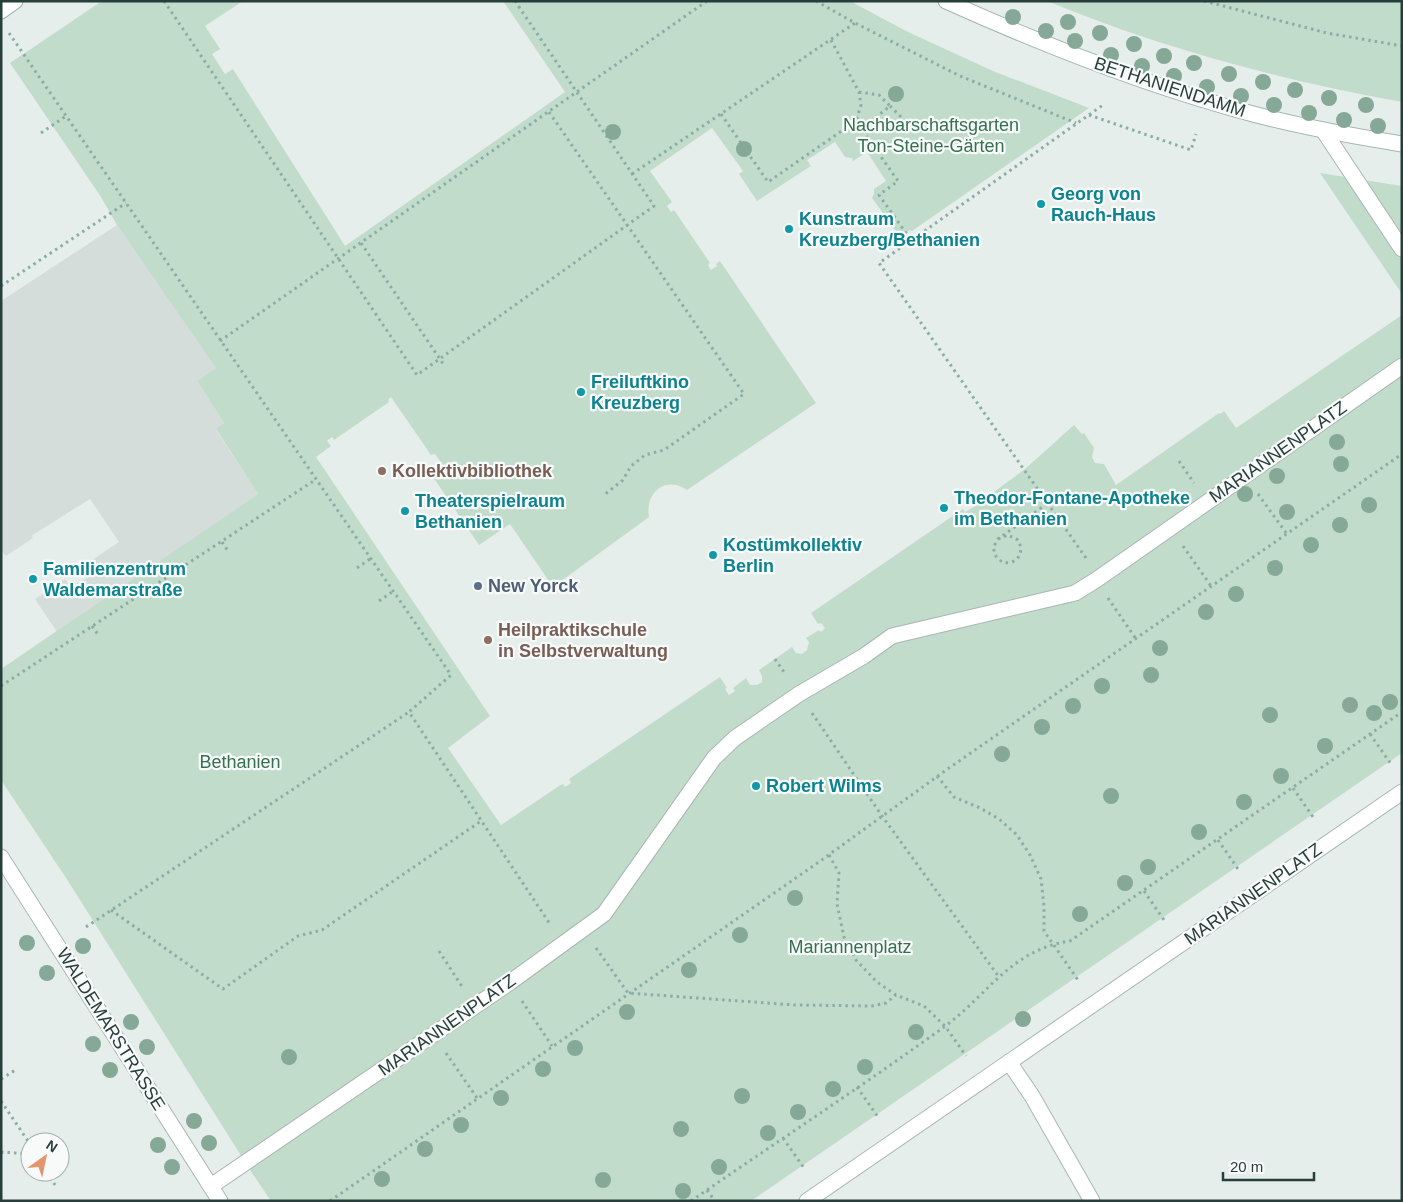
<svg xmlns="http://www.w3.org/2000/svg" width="1403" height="1202" viewBox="0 0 1403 1202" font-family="Arial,sans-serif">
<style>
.built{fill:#d5ddda}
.green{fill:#c2dccb}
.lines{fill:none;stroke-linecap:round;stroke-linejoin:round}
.lane-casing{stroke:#a9b6b2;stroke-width:17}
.street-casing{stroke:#a9b6b2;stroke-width:17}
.secondary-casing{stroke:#a3b5b0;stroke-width:17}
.path{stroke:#8aaea6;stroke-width:3;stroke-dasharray:2.5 4;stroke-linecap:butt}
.lane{stroke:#fff;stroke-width:15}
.street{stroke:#fff;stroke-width:15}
.secondary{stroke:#fff;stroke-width:15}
.tree{fill:#85a996}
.culture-dot{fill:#0f9aa8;stroke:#f7faf9;stroke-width:2}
.education-dot{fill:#8d6e63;stroke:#f7faf9;stroke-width:2}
.service-dot{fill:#5c6f8a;stroke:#f7faf9;stroke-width:2}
.labels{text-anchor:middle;stroke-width:4.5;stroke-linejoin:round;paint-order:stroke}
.street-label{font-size:18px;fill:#273e3a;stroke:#f7faf9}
.park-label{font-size:18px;fill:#357151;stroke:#f7faf9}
.culture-label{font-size:18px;font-weight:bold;fill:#0d838f;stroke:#f7faf9;text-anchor:start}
.education-label{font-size:18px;font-weight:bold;fill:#785e54;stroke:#f7faf9;text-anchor:start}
.service-label{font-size:18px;font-weight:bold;fill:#4e5e75;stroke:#f7faf9;text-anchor:start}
</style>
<rect width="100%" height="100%" fill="#e6eeeb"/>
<path class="built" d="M 117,225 L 217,368 L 197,381 L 224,423 L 216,430 L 258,494 L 57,632 L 35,599 L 65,579 L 68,583 L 73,580 L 76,584 L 88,577 L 85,572 L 90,569 L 86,564 L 119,542 L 90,499 L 31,536 L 33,538 L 6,556 L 1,550 L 1,301 Z"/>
<g class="green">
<path d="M 102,1 L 243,1 L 205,26 L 220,49 L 212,54 L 225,74 L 233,69 L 345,246 L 565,92 L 503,1 L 850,1 L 906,31 L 993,71 L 1089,108 L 912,231 L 910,230 L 900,237 L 872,198 L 874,194 L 874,189 L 886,181 L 867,152 L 853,161 L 852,158 L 845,157 L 835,142 L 807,160 L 811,166 L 757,201 L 739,174 L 743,171 L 712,128 L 650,171 L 672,202 L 667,206 L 671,212 L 674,210 L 710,263 L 708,265 L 711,270 L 717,266 L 716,264 L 720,261 L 816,403 L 687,490 C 665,475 645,493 649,517 L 553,587 L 510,524 L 479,545 L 431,474 L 443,465 L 435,454 L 431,455 L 391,397 L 388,400 L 389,402 L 334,440 L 332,437 L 327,441 L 331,446 L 316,457 L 490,716 L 448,748 L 501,825 L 559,786 L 563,784 L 565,787 L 571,783 L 569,779 L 720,677 L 727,688 L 725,689 L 729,695 L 735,691 L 733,688 L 746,678 L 750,685 L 757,685 L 762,682 L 762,676 L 759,670 L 792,647 L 796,653 L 802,654 L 807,650 L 809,642 L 806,638 L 819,630 L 821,632 L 825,628 L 821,623 L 818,624 L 811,613 L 963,509 L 965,512 L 972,508 L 1025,469 L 1074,425 L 1082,434 L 1084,433 L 1094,448 L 1092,457 L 1095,463 L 1104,464 L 1116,485 L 1219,413 L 1220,414 L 1224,411 L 1236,428 L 1402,315 L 1402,753 L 751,1201 L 271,1201 L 252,1173 L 68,881 L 1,780 L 1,669 L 258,494 L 216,429 L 224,423 L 197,381 L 216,368 L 117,225 L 101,197 L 10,63 Z"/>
<path d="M 1047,1 L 1402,1 L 1402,102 C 1280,80 1161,48 1047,1 Z"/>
<path d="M 1320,173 L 1402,186 L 1402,294 Z"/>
</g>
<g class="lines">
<defs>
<g id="lane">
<path d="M 1323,130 L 1402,249"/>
<path d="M 211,1186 L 509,983 L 604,914 L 714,758 L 735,738 L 799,694 L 864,656 L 892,636 L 1075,593 L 1096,580 L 1402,366"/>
</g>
<g id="street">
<path d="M 1,857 L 220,1201"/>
<path d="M 1009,1062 L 1032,1096 L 1092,1201"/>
<path d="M 807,1201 L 1402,792"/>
</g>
<g id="secondary">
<path d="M 946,1 C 1046,46 1147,86 1253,114 C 1302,127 1352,136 1402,144"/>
<path d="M 1,11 L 15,1"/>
</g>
</defs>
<use href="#lane" class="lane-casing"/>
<use href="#street" class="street-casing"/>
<use href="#secondary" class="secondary-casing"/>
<g class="path">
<path d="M 164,1 L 417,375 L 654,206 L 515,1"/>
<path d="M 816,1 L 855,23 L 960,76 L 1076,123"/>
<path d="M 1204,1 L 1327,33 L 1402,46"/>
<path d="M 9,33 L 451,675 L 409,712 L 550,924"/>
<path d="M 831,40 L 859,92 L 861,105 L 856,121"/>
<path d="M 859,92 L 879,95 L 890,106 L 861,129"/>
<path d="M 890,106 L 907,123 L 921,126 L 944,121 L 956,124"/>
<path d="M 549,112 L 744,394 L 664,450 L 645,455 L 631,466 L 623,480 L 604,495"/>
<path d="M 721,114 L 768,182 L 856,121 L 898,181 L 879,195 L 911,240"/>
<path d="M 1089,115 L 1191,150 L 1196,134"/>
<path d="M 41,133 L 66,116"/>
<path d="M 632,174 L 855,23"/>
<path d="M 361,243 L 444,365"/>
<path d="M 1,286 L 126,203"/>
<path d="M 220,341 L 707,1"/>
<path d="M 1179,461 L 1194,483"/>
<path d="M 1258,494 L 1287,534"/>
<path d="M 998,539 L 1008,535 L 1018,540 C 1029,559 1004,573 994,553 L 994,546 L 998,539 L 1048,503"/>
<path d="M 222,542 L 228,551"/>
<path d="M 1183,546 L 1211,586"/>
<path d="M 1086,558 L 879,263 L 1103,105"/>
<path d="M 357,568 L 370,559"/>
<path d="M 1108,598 L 1136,639"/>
<path d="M 379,601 L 392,592"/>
<path d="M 92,626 L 99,636"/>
<path d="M 775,659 L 786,675"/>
<path d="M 1,686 L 315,480"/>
<path d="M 812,713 L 882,816 L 999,977"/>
<path d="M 1370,734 L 1391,764"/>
<path d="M 937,776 L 954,797 L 980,808 L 999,819 L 1017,835 L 1030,855 L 1041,879 L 1044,906 L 1044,931 L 1078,980"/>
<path d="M 1293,788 L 1313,817"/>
<path d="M 1218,840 L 1238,869"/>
<path d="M 829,855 L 839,873 L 837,904 L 844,937 L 856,960 L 877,982 L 896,995 L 924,1006 L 945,1026 L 966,1056"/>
<path d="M 1144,891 L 1164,920"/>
<path d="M 111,910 L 223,989 L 298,936 L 322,930 L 481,821"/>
<path d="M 86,927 L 409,712"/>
<path d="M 596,948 L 628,993 L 795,1005 L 872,1006 L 886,1003 L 896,995"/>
<path d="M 439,951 L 463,988"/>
<path d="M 522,1001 L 552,1046"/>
<path d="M 446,1053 L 477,1098"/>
<path d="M 1,1079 L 17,1069"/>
<path d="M 857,1087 L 878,1117"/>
<path d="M 1,1101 L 30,1144"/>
<path d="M 783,1138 L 804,1168"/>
<path d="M 60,1149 L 66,1145"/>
<path d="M 1,1152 L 30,1154"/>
<path d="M 47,1172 L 55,1185"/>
<path d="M 707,1190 L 715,1201"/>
<path d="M 330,1201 L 816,864 L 949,768 L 1402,454"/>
<path d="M 691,1201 C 775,1143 861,1087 944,1027 C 988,995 1010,950 1070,941 L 1402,712"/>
</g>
<use href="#lane" class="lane"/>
<use href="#street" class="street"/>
<use href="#secondary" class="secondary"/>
</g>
<g class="tree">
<circle cx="1013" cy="17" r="8"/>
<circle cx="1068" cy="22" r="8"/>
<circle cx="1046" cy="31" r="8"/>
<circle cx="1100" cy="33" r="8"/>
<circle cx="1075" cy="41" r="8"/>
<circle cx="1134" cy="44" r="8"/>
<circle cx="1111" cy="55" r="8"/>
<circle cx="1164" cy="56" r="8"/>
<circle cx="1194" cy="63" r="8"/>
<circle cx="1142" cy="66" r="8"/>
<circle cx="1229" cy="74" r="8"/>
<circle cx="1174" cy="76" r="8"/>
<circle cx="1263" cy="82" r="8"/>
<circle cx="1207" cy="87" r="8"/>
<circle cx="1295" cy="90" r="8"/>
<circle cx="896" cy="94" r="8"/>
<circle cx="1241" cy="96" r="8"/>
<circle cx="1329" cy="98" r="8"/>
<circle cx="1274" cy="105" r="8"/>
<circle cx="1366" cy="105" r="8"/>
<circle cx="1309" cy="113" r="8"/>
<circle cx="1344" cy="120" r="8"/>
<circle cx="1378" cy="126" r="8"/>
<circle cx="613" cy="132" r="8"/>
<circle cx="744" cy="149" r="8"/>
<circle cx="1337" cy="442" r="8"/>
<circle cx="1341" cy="464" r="8"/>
<circle cx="1277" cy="476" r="8"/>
<circle cx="1245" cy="494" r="8"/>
<circle cx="1369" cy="505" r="8"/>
<circle cx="1287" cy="512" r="8"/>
<circle cx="1340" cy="525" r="8"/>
<circle cx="1311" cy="545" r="8"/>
<circle cx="1275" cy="568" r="8"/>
<circle cx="1236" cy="594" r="8"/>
<circle cx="1206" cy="612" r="8"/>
<circle cx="1160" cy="648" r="8"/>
<circle cx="1151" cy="675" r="8"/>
<circle cx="1102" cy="686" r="8"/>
<circle cx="1390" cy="702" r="8"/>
<circle cx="1350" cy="705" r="8"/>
<circle cx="1073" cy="706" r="8"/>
<circle cx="1374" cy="713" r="8"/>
<circle cx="1270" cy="715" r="8"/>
<circle cx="1042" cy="727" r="8"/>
<circle cx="1325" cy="746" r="8"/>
<circle cx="1002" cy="754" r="8"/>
<circle cx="1281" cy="776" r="8"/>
<circle cx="1111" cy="796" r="8"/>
<circle cx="1244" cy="802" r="8"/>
<circle cx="1199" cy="832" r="8"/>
<circle cx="1148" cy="867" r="8"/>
<circle cx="1125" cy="883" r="8"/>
<circle cx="795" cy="898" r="8"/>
<circle cx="1080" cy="914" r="8"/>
<circle cx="740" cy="935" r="8"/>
<circle cx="27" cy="943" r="8"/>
<circle cx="83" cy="946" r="8"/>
<circle cx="689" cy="970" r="8"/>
<circle cx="47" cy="973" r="8"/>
<circle cx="627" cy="1012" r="8"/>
<circle cx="1023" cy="1019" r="8"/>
<circle cx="131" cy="1022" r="8"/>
<circle cx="916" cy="1032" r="8"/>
<circle cx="93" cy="1044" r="8"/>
<circle cx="147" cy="1047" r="8"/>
<circle cx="575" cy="1048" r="8"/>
<circle cx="289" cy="1057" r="8"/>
<circle cx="865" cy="1067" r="8"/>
<circle cx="543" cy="1069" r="8"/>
<circle cx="110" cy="1070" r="8"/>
<circle cx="833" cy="1089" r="8"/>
<circle cx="742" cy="1096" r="8"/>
<circle cx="501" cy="1098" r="8"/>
<circle cx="798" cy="1112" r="8"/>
<circle cx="194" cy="1121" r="8"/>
<circle cx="461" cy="1125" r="8"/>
<circle cx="681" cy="1129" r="8"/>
<circle cx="768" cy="1133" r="8"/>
<circle cx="209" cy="1143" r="8"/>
<circle cx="158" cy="1145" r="8"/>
<circle cx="425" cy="1149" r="8"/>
<circle cx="172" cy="1167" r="8"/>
<circle cx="719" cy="1167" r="8"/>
<circle cx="382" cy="1179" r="8"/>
<circle cx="603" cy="1180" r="8"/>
<circle cx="683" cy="1191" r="8"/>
</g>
<g class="culture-dot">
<circle cx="1041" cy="204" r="5"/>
<circle cx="789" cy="229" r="5"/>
<circle cx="581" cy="392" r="5"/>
<circle cx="944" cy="508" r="5"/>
<circle cx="405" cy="511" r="5"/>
<circle cx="713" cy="555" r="5"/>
<circle cx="33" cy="579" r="5"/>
<circle cx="756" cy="786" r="5"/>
</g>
<g class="education-dot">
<circle cx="382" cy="471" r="5"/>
<circle cx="488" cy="640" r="5"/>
</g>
<circle class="service-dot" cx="478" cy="586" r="5"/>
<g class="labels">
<g class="street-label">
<text transform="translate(1170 87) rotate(18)" y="6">BETHANIENDAMM</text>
<text transform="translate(1278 452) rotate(-35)" y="6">MARIANNENPLATZ</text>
<text transform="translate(1253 894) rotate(-35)" y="6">MARIANNENPLATZ</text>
<text transform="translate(447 1025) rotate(-35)" y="6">MARIANNENPLATZ</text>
<text transform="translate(111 1029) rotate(58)" y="6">WALDEMARSTRASSE</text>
</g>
<g class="park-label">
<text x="931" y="131">Nachbarschaftsgarten<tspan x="931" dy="21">Ton-Steine-Gärten</tspan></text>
<text x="240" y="768">Bethanien</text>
<text x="850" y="953">Mariannenplatz</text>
</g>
<g class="culture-label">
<text x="1051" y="200">Georg von<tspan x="1051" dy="21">Rauch-Haus</tspan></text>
<text x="799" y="225">Kunstraum<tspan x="799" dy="21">Kreuzberg/Bethanien</tspan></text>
<text x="591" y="388">Freiluftkino<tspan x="591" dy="21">Kreuzberg</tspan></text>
<text x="954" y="504">Theodor-Fontane-Apotheke<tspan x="954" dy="21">im Bethanien</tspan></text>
<text x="415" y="507">Theaterspielraum<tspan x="415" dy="21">Bethanien</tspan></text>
<text x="723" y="551">Kostümkollektiv<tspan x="723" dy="21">Berlin</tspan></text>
<text x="43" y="575">Familienzentrum<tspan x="43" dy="21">Waldemarstraße</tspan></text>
<text x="766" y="792">Robert Wilms</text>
</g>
<g class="education-label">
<text x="392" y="477">Kollektivbibliothek</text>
<text x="498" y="636">Heilpraktikschule<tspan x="498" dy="21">in Selbstverwaltung</tspan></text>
</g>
<g class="service-label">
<text x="488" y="592">New Yorck</text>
</g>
</g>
<rect width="1403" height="1202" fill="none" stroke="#273e3a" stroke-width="5"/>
<g transform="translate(45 1157) rotate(33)"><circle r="24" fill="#f7faf9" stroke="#a4afad"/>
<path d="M0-4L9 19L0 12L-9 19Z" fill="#e4956e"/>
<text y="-8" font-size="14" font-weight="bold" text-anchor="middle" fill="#273e3a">N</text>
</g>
<path d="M1223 1172v8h91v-8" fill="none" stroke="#273e3a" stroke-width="2.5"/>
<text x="1230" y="1172" font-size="15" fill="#273e3a" stroke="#f7faf9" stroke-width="4" paint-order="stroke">20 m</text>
</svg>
